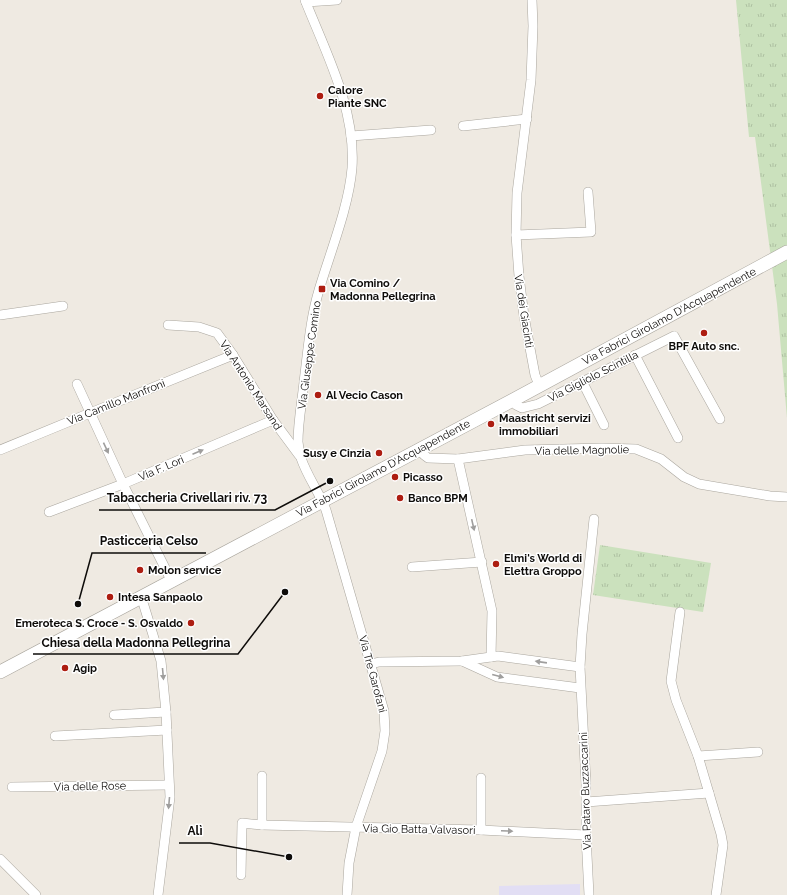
<svg xmlns="http://www.w3.org/2000/svg" width="787" height="895" viewBox="0 0 787 895" font-family="Raleway,sans-serif">
<style>
.education{fill:#e2def4}
.grass{fill:url(#grass-tufts)}
.lines{fill:none;stroke-linecap:round;stroke-linejoin:round}
.street-casing{stroke:#aaa69e;stroke-width:10}
.secondary-casing{stroke:#aaa69e;stroke-width:14}
.street{stroke:#fff;stroke-width:9}
.secondary{stroke:#fff;stroke-width:13}
.oneway{fill:#9f9e9d}
.poi-dot{fill:#ad1d11;stroke:#fff;stroke-width:1.5}
.labels{text-anchor:middle;stroke-width:3;stroke-linejoin:round;paint-order:stroke}
.poi-label{font-size:11px;font-weight:bold;fill:#0e0c0a;stroke:#fff;text-anchor:start}
.street-label{font-size:11px;fill:#0e0c0a;stroke:#fff}
.leader{fill:none;stroke:#0e0c0a;stroke-width:1.5}
.callout-dot{fill:#0e0c0a;stroke:#fff;stroke-width:1.5}
.callout-label{font-size:12px;text-anchor:middle;font-weight:bold;fill:#0e0c0a;stroke:#fff;stroke-width:3;stroke-linejoin:round;paint-order:stroke}
</style>
<defs>
<pattern id="grass-tufts" width="24" height="20" patternUnits="userSpaceOnUse"><rect width="24" height="20" fill="#cbe1bd"/><path d="M3 7l-1-3M5 7V3M7 7l1-3M15 17l-1-3M17 17v-4M19 17l1-3" fill="none" stroke="#adc0a1"/></pattern>
</defs>
<rect width="100%" height="100%" fill="#efeae2"/>
<path class="education" d="M 580,884 L 580,895 L 499,895 L 499,886 Z"/>
<g class="grass">
<path d="M 736,0 L 787,0 L 787,418 L 777,304 L 755,137 L 749,137 Z"/>
<path d="M 600,545 L 711,563 L 703,612 L 593,595 Z"/>
</g>
<g class="lines">
<defs>
<g id="street">
<path d="M 305,0 C 326,53 356,109 352,168 C 349,206 330,253 319,290 C 310,320 308,351 304,382 C 302,402 298,422 298,442 C 299,448 299,453 301,458 C 307,476 319,492 326,510 L 384,711 L 385,731 L 382,751 L 356,827 L 349,863 L 347,895"/>
<path d="M 532,0 L 533,26 L 531,80 L 517,193 L 516,235 L 519,276 L 524,316 L 535,375 L 539,385"/>
<path d="M 306,2 L 337,0"/>
<path d="M 463,126 L 527,119"/>
<path d="M 351,136 L 431,130"/>
<path d="M 516,235 L 591,232 L 588,192"/>
<path d="M 0,315 L 63,306"/>
<path d="M 168,325 L 199,327 L 217,333 L 233,355 L 273,420 L 299,455"/>
<path d="M 635,355 L 678,438"/>
<path d="M 582,381 L 604,425"/>
<path d="M 77,384 L 123,484 L 171,580"/>
<path d="M 513,400 L 516,405 L 522,408 L 538,404 L 674,336 L 720,419"/>
<path d="M 420,449 L 424,455 L 428,458 L 458,459 L 525,450 L 602,448 L 636,449 L 661,459 L 684,477 L 699,484 L 770,496 L 787,497"/>
<path d="M 0,450 L 90,413 L 233,355"/>
<path d="M 458,459 L 492,611 L 491,657"/>
<path d="M 49,512 L 123,484 L 273,420"/>
<path d="M 412,567 L 482,562"/>
<path d="M 141,596 L 161,661 L 166,712 L 170,797 L 158,895"/>
<path d="M 680,612 L 671,681 L 676,700 L 698,756 L 721,834 L 723,845 L 716,895"/>
<path d="M 462,661 L 497,677 L 580,688"/>
<path d="M 371,664 L 379,662 L 462,661 L 498,656 L 580,667"/>
<path d="M 114,715 L 166,712"/>
<path d="M 55,736 L 167,730"/>
<path d="M 698,756 L 758,752"/>
<path d="M 262,776 L 262,825 L 481,830 L 586,835"/>
<path d="M 12,787 L 169,785"/>
<path d="M 586,802 L 709,793"/>
<path d="M 481,830 L 481,778"/>
<path d="M 0,859 L 36,895"/>
<path d="M 241,875 L 242,823 L 262,825"/>
<path d="M 589,895 L 586,835 L 586,783 L 580,667 L 582,634 L 594,519"/>
</g>
<path id="secondary" d="M 0,672 L 513,400 L 787,252"/>
</defs>
<use href="#street" class="street-casing"/>
<use href="#secondary" class="secondary-casing"/>
<use href="#street" class="street"/>
<use href="#secondary" class="secondary"/>
</g>
<defs><path id="oneway-solid" d="M-6-.8H1V-3.2L6.5 0L1 3.2V.8H-6Z"/></defs>
<g class="oneway">
<use href="#oneway-solid" transform="translate(106 448) rotate(65)"/>
<use href="#oneway-solid" transform="translate(198 452) rotate(-23)"/>
<use href="#oneway-solid" transform="translate(473 525) rotate(77)"/>
<use href="#oneway-solid" transform="translate(541 662) rotate(-172)"/>
<use href="#oneway-solid" transform="translate(163 674) rotate(85)"/>
<use href="#oneway-solid" transform="translate(498 676) rotate(15)"/>
<use href="#oneway-solid" transform="translate(169 803) rotate(95)"/>
<use href="#oneway-solid" transform="translate(507 831) rotate(3)"/>
</g>
<g class="poi-dot">
<circle cx="320" cy="96" r="4"/>
<rect x="318" y="285" width="8" height="8" rx="2"/>
<circle cx="704" cy="333" r="4"/>
<circle cx="318" cy="395" r="4"/>
<circle cx="491" cy="424" r="4"/>
<circle cx="379" cy="453" r="4"/>
<circle cx="395" cy="477" r="4"/>
<circle cx="400" cy="498" r="4"/>
<circle cx="496" cy="564" r="4"/>
<circle cx="140" cy="570" r="4"/>
<circle cx="110" cy="597" r="4"/>
<circle cx="191" cy="623" r="4"/>
<circle cx="65" cy="668" r="4"/>
</g>
<g class="labels">
<g class="poi-label">
<text x="328" y="94">Calore<tspan x="328" dy="13">Piante SNC</tspan></text>
<text x="330" y="287">Via Comino /<tspan x="330" dy="13">Madonna Pellegrina</tspan></text>
<text x="704" y="350" text-anchor="middle">BPF Auto snc.</text>
<text x="326" y="399">Al Vecio Cason</text>
<text x="499" y="422">Maastricht servizi<tspan x="499" dy="13">immobiliari</tspan></text>
<text x="371" y="457" text-anchor="end">Susy e Cinzia</text>
<text x="403" y="481">Picasso</text>
<text x="408" y="502">Banco BPM</text>
<text x="504" y="562">Elmi's World di<tspan x="504" dy="13">Elettra Groppo</tspan></text>
<text x="148" y="574">Molon service</text>
<text x="118" y="601">Intesa Sanpaolo</text>
<text x="183" y="627" text-anchor="end">Emeroteca S. Croce - S. Osvaldo</text>
<text x="73" y="672">Agip</text>
</g>
<g class="street-label">
<text transform="translate(524 311) rotate(81)" y="4">Via dei Giacinti</text>
<text transform="translate(669 316) rotate(-28)" y="4">Via Fabrici Girolamo D'Acquapendente</text>
<text transform="translate(309 355) rotate(-82)" y="4">Via Giuseppe Comino</text>
<text transform="translate(593 376) rotate(-27)" y="4">Via Gigliolo Scintilla</text>
<text transform="translate(251 385) rotate(57)" y="4">Via Antonio Marsand</text>
<text transform="translate(116 402) rotate(-22)" y="4">Via Camillo Manfroni</text>
<text transform="translate(582 450) rotate(-1)" y="4">Via delle Magnolie</text>
<text transform="translate(161 468) rotate(-23)" y="4">Via F. Lori</text>
<text transform="translate(383 468) rotate(-28)" y="4">Via Fabrici Girolamo D'Acquapendente</text>
<text transform="translate(373 674) rotate(75)" y="4">Via Tre Garofani</text>
<text transform="translate(90 786) rotate(-1)" y="4">Via delle Rose</text>
<text transform="translate(585 791) rotate(-92)" y="4">Via Pataro Buzzaccarini</text>
<text transform="translate(419 829) rotate(1)" y="4">Via Gio Batta Valvasori</text>
</g>
</g>
<path class="leader" d="M330 481L275 510H99M78 604L92 553H206M285 592L238 654H33M289 857L210 843H179"/>
<g class="callout-dot">
<circle cx="330" cy="481" r="4"/>
<circle cx="78" cy="604" r="4"/>
<circle cx="285" cy="592" r="4"/>
<circle cx="289" cy="857" r="4"/>
</g>
<g class="callout-label">
<text x="187" y="502">Tabaccheria Crivellari riv. 73</text>
<text x="149" y="545">Pasticceria Celso</text>
<text x="136" y="647">Chiesa della Madonna Pellegrina</text>
<text x="195" y="835">Alì</text>
</g>
</svg>
